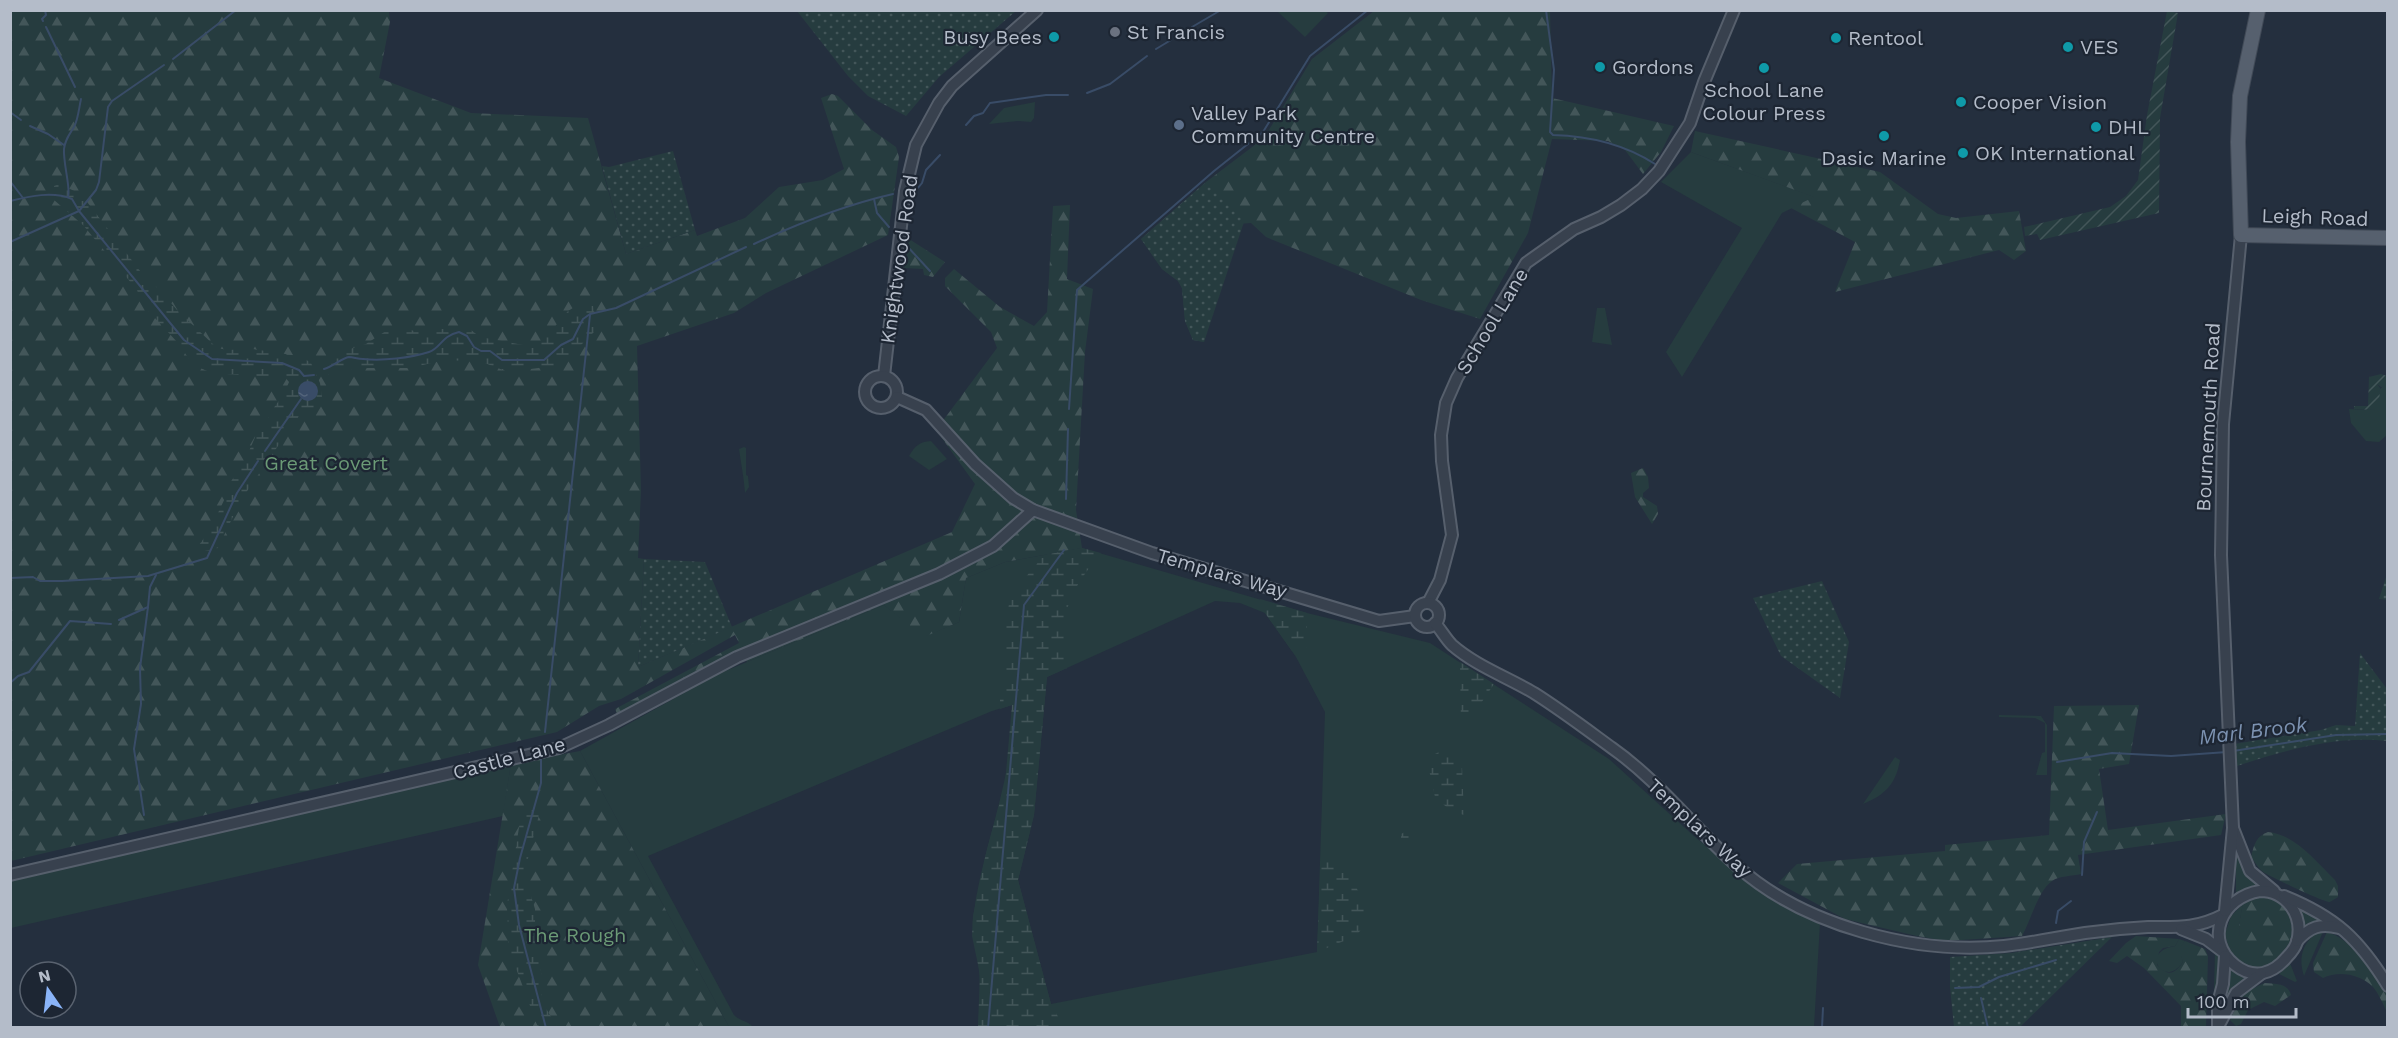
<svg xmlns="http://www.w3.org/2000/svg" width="2398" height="1038" viewBox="0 0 2398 1038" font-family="'Work Sans',sans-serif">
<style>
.grass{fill:#263c3f;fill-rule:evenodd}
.forest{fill:url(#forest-firs)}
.wetland{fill:url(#wetland-marsh)}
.park{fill:url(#park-dots)}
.garden{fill:url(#garden-furrows)}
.water{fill:url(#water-ripples)}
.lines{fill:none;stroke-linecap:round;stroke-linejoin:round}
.stream{stroke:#394c67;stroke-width:2}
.minor-casing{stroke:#565f6c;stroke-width:14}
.major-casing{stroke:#414a57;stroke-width:16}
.minor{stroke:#38414e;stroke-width:10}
.major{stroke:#56606e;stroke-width:14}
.worship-dot{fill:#6b7280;stroke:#1d2633;stroke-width:2}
.culture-dot{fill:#0f9aa8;stroke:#1d2633;stroke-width:2}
.service-dot{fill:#5c6f8a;stroke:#1d2633;stroke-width:2}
.labels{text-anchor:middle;stroke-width:4.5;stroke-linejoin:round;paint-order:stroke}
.poi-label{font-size:20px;fill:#b4bcc9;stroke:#1d2633;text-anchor:start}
.street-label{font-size:20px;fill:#b4bcc9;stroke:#1d2633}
.park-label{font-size:20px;fill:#6b9a76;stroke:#1d2633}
.water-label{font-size:21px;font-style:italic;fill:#7c92b1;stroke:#1d2633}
</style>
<defs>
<pattern id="forest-firs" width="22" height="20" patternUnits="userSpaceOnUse" patternTransform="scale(1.5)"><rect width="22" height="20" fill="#263c3f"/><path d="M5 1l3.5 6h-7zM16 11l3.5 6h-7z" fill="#435659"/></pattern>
<pattern id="wetland-marsh" width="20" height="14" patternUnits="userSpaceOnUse" patternTransform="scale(1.5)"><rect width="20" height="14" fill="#263c3f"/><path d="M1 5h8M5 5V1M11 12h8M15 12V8" fill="none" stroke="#435659"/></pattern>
<pattern id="park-dots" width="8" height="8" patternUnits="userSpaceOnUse" patternTransform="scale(1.5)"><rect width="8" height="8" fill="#263c3f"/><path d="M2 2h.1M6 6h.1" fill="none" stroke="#435659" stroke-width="1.8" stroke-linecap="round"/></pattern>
<pattern id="garden-furrows" width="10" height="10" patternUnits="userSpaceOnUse" patternTransform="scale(1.5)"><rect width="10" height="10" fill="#263c3f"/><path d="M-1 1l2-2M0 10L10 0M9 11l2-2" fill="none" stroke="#435659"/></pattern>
<pattern id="water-ripples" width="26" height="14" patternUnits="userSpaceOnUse" patternTransform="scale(1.5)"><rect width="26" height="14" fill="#394c67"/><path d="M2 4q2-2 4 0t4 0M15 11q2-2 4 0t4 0" fill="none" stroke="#53647b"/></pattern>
</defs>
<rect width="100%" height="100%" fill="#242f3e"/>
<g class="grass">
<path d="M 1277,11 L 1325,11 L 1328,13 L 1305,37 Z"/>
<path d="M 1035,102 L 1034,118 L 1031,122 L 1018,121 L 989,124 L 1004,108 Z"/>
<path d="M 1691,152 L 1815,197 L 1782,213 L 1682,377 L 1666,352 L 1742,228 L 1661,182 Z"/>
<path d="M 1597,308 L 1605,308 L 1612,345 L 1592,342 Z"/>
<path d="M 2383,386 L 2387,386 L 2387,435 L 2379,442 L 2366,441 L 2351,423 L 2349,409 L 2373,410 L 2380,389 Z"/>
<path d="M 931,441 L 947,459 L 929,470 L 909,456 C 915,446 919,442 931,441 Z"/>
<path d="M 744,447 L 746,448 L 746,475 L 748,476 L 749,487 L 745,493 C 744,478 741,464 739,449 Z"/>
<path d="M 1082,548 L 1307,613 L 1430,643 L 1609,759 L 1695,837 L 1774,901 L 1820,923 L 1814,1027 L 978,1027 C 979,1009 981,990 979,972 C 978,953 971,937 973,918 C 982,845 1015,778 1012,705 L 992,711 L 648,856 L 734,1015 C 740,1021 748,1021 753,1027 L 729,1027 L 580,751 L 718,674 L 884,605 L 925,636 L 959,622 L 966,578 L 1005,562 ZM 1215,601 L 1240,603 L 1265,613 L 1296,657 L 1325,712 L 1317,952 L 1051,1004 L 1018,880 L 1034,815 L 1047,677 Z"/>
<path d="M 1999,715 L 2041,716 L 2047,725 L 2047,775 L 2036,775 L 2042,753 L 2045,752 L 2045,723 L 2035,718 L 1999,717 Z"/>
<path d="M 1895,757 L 1900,760 C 1896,784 1885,795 1863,804 Z"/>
<path d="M 511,764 L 503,816 L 11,928 L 10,881 Z"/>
<path d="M 2236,844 L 2260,886 L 2251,887 L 2236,896 Z"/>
<path d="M 2243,904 C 2238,927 2236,943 2253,961 L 2294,922 C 2299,946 2281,957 2264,971 L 2245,967 L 2230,953 L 2225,934 L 2231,916 Z"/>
<path d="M 2299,907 L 2328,920 L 2311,923 L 2305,927 Z"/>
<path d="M 2318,932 L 2323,932 L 2304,976 C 2298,958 2302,943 2318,932 Z"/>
<path d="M 2179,939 L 2185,941 L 2180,949 L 2183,962 C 2164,990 2139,951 2175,946 Z"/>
<path d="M 2215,951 L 2221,961 L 2213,1028 Z"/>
<path d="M 2290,963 L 2297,981 L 2295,982 L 2279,974 Z"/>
<path d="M 2231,967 L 2250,978 L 2226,1004 L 2231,971 Z"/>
</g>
<g class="forest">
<path d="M 10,11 L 389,11 L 390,22 L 379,78 L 471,113 L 588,118 L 626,254 L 695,230 L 697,236 L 745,218 L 779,187 L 823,180 L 844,169 L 821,98 L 832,94 L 838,96 L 872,130 L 896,147 L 899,157 L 888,235 L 766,293 L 734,313 L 637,346 L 641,490 L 638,558 L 644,559 L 638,667 L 952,532 L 975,484 L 936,430 L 997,348 L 991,332 L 945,286 L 945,278 L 954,269 L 1000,307 L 1034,326 L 1047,312 L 1053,206 L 1070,205 L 1067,279 L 1093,289 L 1085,352 L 1076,510 L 1082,548 L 1005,562 L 966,578 L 959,622 L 924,637 L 884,605 L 747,662 L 743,652 L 618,716 L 615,709 L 739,643 L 735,635 L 621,699 L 599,706 L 557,732 L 11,861 Z"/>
<path d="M 1374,11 L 1550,11 L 1552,98 L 1674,126 L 1661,152 L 1643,174 L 1625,150 L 1608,141 L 1552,139 L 1528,233 L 1480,319 L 1421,300 L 1266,237 L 1251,223 L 1237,224 L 1204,342 L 1193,340 L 1185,321 L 1182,288 L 1178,281 L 1162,269 L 1141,239 L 1206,182 L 1264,138 L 1312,59 Z"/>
<path d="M 1695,131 L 1880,172 L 1938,214 L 1956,218 L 2019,211 L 2026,251 L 2014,260 L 1999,250 L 1835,292 L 1855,242 L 1791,208 L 1814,197 L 1691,152 Z"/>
<path d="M 909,239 L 945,262 L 933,277 L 924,275 L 923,269 L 904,268 Z"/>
<path d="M 1643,468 L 1648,477 L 1649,488 L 1643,493 L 1643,497 L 1657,506 L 1658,514 L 1652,524 L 1635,497 L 1631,473 Z"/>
<path d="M 2139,705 L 2129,764 L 2099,769 L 2108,830 L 2226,814 L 2221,835 L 2078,855 L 2081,874 C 2072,876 2059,876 2052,881 C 2038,891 2031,920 2022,936 L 1946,941 L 1917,936 L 1845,919 L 1778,883 L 1797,864 L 1945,851 L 1945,845 L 2049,835 L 2054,706 Z"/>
<path d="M 580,751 L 729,1027 L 500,1027 L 478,965 L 511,764 Z"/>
<path d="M 2268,832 C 2296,835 2315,861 2335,880 L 2338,886 L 2338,897 C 2337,898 2331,901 2330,902 C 2325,903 2269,876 2263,872 C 2258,868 2255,862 2251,857 C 2254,845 2256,836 2268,832 Z"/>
<path d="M 2262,895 L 2285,902 C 2288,908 2294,917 2293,924 C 2293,949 2260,982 2243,950 C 2236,937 2240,917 2243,904 Z"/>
<path d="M 2327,932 C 2346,936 2384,974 2387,992 C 2389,998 2387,1006 2387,1012 C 2383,1004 2379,994 2373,987 C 2361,974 2338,970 2323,978 L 2314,972 L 2313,963 Z"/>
<path d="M 2136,936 L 2179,939 L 2175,946 L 2163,948 L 2159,952 L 2157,965 C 2168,977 2175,974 2183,962 L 2179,949 L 2185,941 L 2205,949 L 2208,956 L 2206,1027 L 2181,1027 L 2181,1006 L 2144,968 L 2127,956 L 2117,963 L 2109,961 L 2126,943 Z"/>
<path d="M 2265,983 C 2276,984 2288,983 2291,995 L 2275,1006 L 2264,1002 L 2248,1010 L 2241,1024 L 2236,1026 L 2230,1020 C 2240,999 2243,991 2265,983 Z"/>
</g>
<g class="wetland">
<path d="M 59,184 L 81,194 L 147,280 L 159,289 L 177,310 L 217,348 L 228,350 L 253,349 L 292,355 L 302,357 L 311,363 L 320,383 L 322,397 L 320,403 L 309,412 L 300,415 L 293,424 L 241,500 L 218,548 L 200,552 L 199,545 L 210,530 L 226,496 L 229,484 L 243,465 L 256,435 L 263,428 L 275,406 L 284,394 L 289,382 L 284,376 L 270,377 L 212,373 L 200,368 L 189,359 L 178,343 L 142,304 L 137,290 L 83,225 L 54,200 L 54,186 Z"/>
<path d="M 581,303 L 593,305 L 597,325 L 595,331 L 561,365 L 508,372 L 477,360 L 440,361 L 410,368 L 355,368 L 330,376 L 324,369 L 324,361 L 328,356 L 366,344 L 389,329 L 405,328 L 414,331 L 458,328 L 471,330 L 480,337 L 529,346 L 542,342 L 568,311 Z"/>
<path d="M 1082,548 L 1101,553 C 1066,596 1060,612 1067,668 L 1047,677 L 1034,815 L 1018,880 L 1051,1004 L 1061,1022 L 1061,1027 L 978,1027 L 980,974 L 972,936 L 973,916 L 986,853 L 1005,784 L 1012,705 L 1000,709 L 1000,691 L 1005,679 L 1006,623 L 1009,604 L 1020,584 L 1044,555 Z"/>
<path d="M 1260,599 L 1307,613 L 1307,647 L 1292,651 L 1265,613 Z"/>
<path d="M 1460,662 L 1494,684 L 1477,709 L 1475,718 L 1461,725 Z"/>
<path d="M 1441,751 L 1450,754 L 1462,767 L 1464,815 L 1451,811 L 1435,797 L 1428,765 L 1433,755 Z"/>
<path d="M 531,805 L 539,806 L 539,815 L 524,874 L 535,909 L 535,932 L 542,979 L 541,993 L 544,1005 L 557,1027 L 538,1027 L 517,971 L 509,958 L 507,905 L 520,821 L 522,813 Z"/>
<path d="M 1417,829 L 1423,830 L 1423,836 L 1410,845 L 1401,841 L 1401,834 L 1409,830 Z"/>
<path d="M 1321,853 L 1338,863 L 1362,896 L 1366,904 L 1366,914 L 1363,927 L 1356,936 L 1317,952 Z"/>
</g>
<g class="park">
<path d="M 797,11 L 1016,11 L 939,77 L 906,116 L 868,96 L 848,76 Z"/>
<path d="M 673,151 L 695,230 L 626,254 L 602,166 L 609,167 Z"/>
<path d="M 1205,183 L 1245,219 L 1204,342 L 1193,340 L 1185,321 L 1182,288 L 1178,281 L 1162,269 L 1141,239 Z"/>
<path d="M 644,559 L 705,562 L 732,627 L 638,667 Z"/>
<path d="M 2387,574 L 2387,600 L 2379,599 Z"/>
<path d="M 1822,581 L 1849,642 L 1840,698 L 1781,656 L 1753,598 Z"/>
<path d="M 2360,653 L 2387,689 L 2387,741 C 2336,735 2282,751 2234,767 L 2234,744 L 2321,730 L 2336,725 L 2355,726 Z"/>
<path d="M 2112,937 L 2020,1027 L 1954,1027 L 1950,987 L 1950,957 L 2011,953 Z"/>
</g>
<g class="garden">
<path d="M 2167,11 L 2178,13 L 2160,118 L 2159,213 L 2040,240 L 2037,234 L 2025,236 L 2024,227 L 2110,207 L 2126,196 L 2138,180 L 2147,115 Z"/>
<path d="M 2381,374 L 2387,376 L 2387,386 L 2381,387 L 2377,384 L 2380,388 L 2379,405 L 2373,410 L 2354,409 L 2354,406 L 2368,406 L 2369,377 Z"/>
</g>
<circle class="water" cx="308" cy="391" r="10"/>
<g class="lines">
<g class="stream">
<path d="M 1546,10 L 1554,70 L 1550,132 L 1553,135 C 1590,136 1624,144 1655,164"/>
<path d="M 43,21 L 42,19 L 46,15 L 45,10"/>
<path d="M 46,27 L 75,87"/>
<path d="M 1192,27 L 1221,10"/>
<path d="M 1156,49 L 1171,40"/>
<path d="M 173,59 L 236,10"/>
<path d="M 1087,93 L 1110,84 L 1147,56"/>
<path d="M 10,112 L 21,120"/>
<path d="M 966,125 L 974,116 L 983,113 L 990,103 L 1046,95 L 1068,95"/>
<path d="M 30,126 L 48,134 L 64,145"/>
<path d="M 10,181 L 23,198"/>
<path d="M 918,188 L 922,183 L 926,170 L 940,155"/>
<path d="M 68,197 C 71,189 63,163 64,149 C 65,140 69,135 74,127 C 78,120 79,108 81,99"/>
<path d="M 874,199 L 877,213 L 889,227"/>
<path d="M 10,201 C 30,196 53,191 72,199 L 79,211"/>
<path d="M 79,211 L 96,190 L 99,182 L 108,107 L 112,101 L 164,65"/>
<path d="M 10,242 L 79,211 L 184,340 L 212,359 L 282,363 L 299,370 L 304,376 L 314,375"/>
<path d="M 754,244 C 799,223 845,205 893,194"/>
<path d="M 906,245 L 930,271"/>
<path d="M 324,369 C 332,367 342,358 349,357 C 353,357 358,359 363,359 C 383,361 410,358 429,352 C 441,348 441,336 459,332 L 467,336 L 474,347 L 481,351 L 490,351 L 502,360 L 544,360 L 561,345 L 573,339 L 583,319 L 590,314 L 616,308 L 746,247"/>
<path d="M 1069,409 L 1077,290 L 1214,171 L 1263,132 L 1310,56 L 1368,10"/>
<path d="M 265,451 L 301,399"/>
<path d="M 1066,499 L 1068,429"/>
<path d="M 10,578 L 33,577 L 40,581 L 62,581 L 148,576 L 207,558 L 237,493 L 258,461"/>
<path d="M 119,620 L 148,607 L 150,587 L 156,575"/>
<path d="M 10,683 L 18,676 L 29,672 L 70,621 L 111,624"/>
<path d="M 545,732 L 590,315"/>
<path d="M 2233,751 L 2336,735 L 2388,734"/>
<path d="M 541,758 L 541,783 L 520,858 L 514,888 L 519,925 L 546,1028"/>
<path d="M 2057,762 L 2112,753 L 2171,756 L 2227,752"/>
<path d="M 144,815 L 134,749 L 141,704 L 140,668 L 148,607"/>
<path d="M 2082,875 L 2084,842 L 2097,812"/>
<path d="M 2056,923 L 2058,911 L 2071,901"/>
<path d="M 1955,988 L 1979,987 L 1999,977 L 2056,960"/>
<path d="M 1981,998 L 1988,1028"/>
<path d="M 988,1028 L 1024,605 L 1064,550"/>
<path d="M 1822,1028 L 1823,1008"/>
</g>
<defs>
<g id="minor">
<path d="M 884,376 L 905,191 L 916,145 L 939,103 L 952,86 L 1037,10"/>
<circle cx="881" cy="392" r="16"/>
<path d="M 897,397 L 926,410 L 975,464 L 1013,498 L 1033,510 L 1152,553 L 1379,621 L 1415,616"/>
<path d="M 1428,603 L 1440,580 L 1452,535 L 1442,461 L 1441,435 L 1446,403 L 1457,378 L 1526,263 L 1574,229 L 1601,217 L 1621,205 L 1642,189 L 1659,171 L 1690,123 L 1704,82 L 1734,10"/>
<circle cx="1427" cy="615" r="12"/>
<path d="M 1435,623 C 1441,630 1446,639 1452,645 C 1476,666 1507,677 1534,693 C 1561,710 1586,729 1612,748 C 1659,781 1694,828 1737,866 C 1804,926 1916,955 2004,946 C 2031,943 2058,937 2085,933 C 2106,930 2127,928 2148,927 C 2176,927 2196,929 2223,915"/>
<path d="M 2233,828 L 2250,871 L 2274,891"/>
<path d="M 10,875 L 559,748 L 609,725 L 737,657 L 939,574 L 993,546 L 1033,510"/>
<path d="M 2260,891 C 2286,891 2304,915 2297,942 C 2295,948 2291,953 2287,957 C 2273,974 2254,980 2235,965 C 2203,939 2222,897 2260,891 Z"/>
<path d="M 2284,896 C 2336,917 2359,939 2388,986"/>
<path d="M 2225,911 L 2233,828 L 2221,555 L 2222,488 L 2223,424 L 2241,235"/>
<path d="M 2181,929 L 2206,939 L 2222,951"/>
<path d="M 2297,941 C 2310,927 2320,923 2339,928"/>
<path d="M 2220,1023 L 2236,993 L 2261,974"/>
<path d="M 2218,1028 L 2218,1003 L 2223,984 L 2225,956"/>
</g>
<path id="major" d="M 2258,10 L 2240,96 L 2238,142 L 2241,235 L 2388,238"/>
</defs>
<use href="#minor" class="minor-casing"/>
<use href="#major" class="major-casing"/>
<use href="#minor" class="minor"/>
<use href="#major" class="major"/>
</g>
<circle class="worship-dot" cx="1115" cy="32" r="6"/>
<g class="culture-dot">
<circle cx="1054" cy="37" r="6"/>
<circle cx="1836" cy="38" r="6"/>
<circle cx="2068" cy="47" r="6"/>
<circle cx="1600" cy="67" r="6"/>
<circle cx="1764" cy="68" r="6"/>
<circle cx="1961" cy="102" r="6"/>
<circle cx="2096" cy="127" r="6"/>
<circle cx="1884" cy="136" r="6"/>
<circle cx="1963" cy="153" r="6"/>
</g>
<circle class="service-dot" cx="1179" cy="125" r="6"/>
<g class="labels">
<g class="poi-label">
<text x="1127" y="39">St Francis</text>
<text x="1042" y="44" text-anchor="end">Busy Bees</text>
<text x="1848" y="45">Rentool</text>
<text x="2080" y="54">VES</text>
<text x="1612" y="74">Gordons</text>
<text x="1764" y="97" text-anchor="middle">School Lane<tspan x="1764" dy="23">Colour Press</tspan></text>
<text x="1973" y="109">Cooper Vision</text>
<text x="1191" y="120">Valley Park<tspan x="1191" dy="23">Community Centre</tspan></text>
<text x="2108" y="134">DHL</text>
<text x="1975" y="160">OK International</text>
<text x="1884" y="165" text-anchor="middle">Dasic Marine</text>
</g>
<g class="street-label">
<text transform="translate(2315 217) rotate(2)" y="7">Leigh Road</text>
<text transform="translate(899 259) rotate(-82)" y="7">Knightwood Road</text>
<text transform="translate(1492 321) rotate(-59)" y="7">School Lane</text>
<text transform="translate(2208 417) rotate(-87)" y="7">Bournemouth Road</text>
<text transform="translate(1222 573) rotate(16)" y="7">Templars Way</text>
<text transform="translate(509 758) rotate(-15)" y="7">Castle Lane</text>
<text transform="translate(1700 828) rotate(43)" y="7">Templars Way</text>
</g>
<g class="park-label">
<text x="326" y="470">Great Covert</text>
<text x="575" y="942">The Rough</text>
</g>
<g class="water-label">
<text transform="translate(2253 731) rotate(-7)" y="7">Marl Brook</text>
</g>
</g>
<rect width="2398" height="1038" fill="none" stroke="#b4bcc9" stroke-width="24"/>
<g transform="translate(48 990) rotate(346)"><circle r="28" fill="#1d2633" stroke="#59626f" stroke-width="1.5"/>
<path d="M0-4.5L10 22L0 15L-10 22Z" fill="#8ab4f8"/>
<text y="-9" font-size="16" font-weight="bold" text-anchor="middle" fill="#b4bcc9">N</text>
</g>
<path d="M2188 1008v9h108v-9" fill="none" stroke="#b4bcc9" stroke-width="3"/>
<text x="2197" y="1008" font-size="18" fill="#b4bcc9" stroke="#1d2633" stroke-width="4.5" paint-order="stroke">100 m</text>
</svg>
